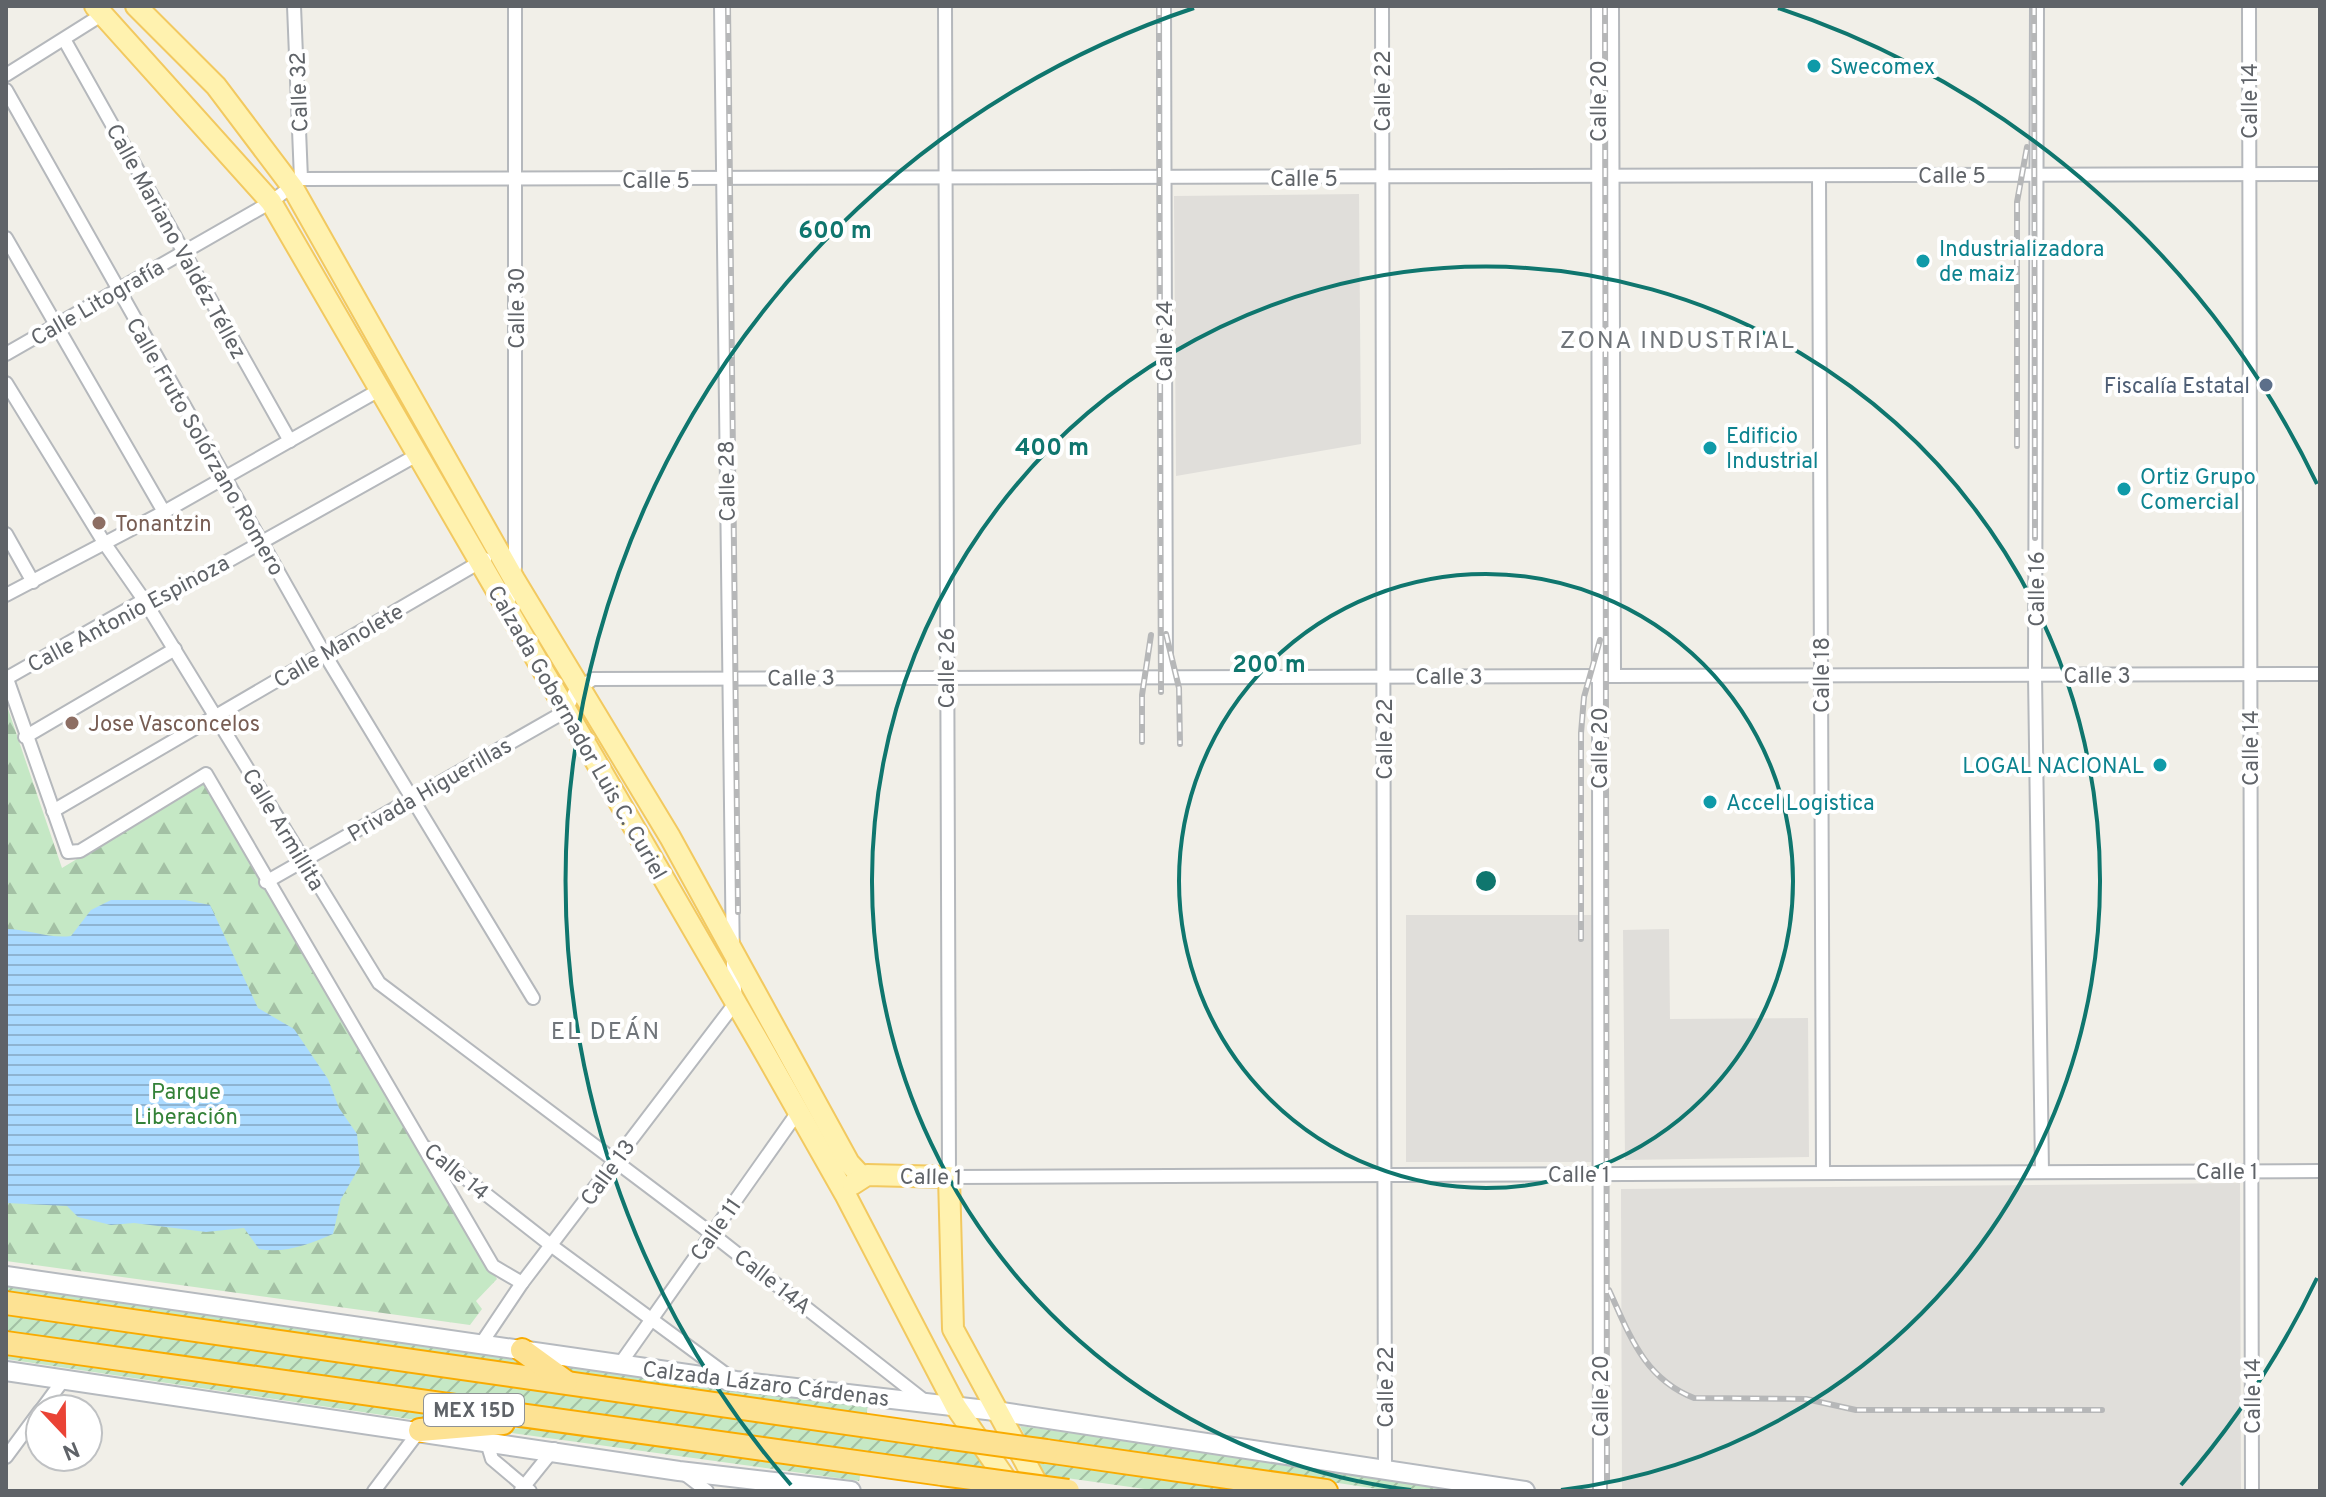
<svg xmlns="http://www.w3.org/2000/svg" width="2326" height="1497" viewBox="0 0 2326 1497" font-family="Overpass,sans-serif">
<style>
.industrial{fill:#e0deda}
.forest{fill:url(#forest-firs)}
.garden{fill:url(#garden-furrows)}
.water{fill:url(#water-rules)}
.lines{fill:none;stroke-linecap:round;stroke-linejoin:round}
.minor-casing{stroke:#b5b8bc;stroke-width:16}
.secondary-casing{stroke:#b6babf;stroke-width:22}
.primary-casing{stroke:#f2c960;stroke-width:24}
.motorway-casing{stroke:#f9ab00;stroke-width:26}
.minor{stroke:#fff;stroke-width:12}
.secondary{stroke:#fff;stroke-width:18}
.primary{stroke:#fff2af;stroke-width:20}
.motorway{stroke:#fde293;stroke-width:22}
.rail-casing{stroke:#b6b7b8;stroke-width:6}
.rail{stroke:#fff;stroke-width:3;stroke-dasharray:9;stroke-linecap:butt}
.motorway-bridge-casing{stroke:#f9ab00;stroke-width:26;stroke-linecap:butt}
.motorway-bridge{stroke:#fde293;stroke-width:22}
.ring{fill:none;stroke:#0f766e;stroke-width:4}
.culture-dot{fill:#0f9aa8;stroke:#fff;stroke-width:3}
.service-dot{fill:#5c6f8a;stroke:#fff;stroke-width:3}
.education-dot{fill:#8d6e63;stroke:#fff;stroke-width:3}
.labels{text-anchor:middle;stroke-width:8;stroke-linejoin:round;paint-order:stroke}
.shield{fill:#fff;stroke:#8f9295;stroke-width:2}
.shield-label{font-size:20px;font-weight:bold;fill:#5f6368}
.culture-label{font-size:22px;fill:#0d838f;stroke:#fff;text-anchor:start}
.street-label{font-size:22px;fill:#5f6368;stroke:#fff}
.service-label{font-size:22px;fill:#4e5e75;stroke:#fff;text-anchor:end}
.education-label{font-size:22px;fill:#785e54;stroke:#fff;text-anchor:start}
.park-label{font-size:22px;fill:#348238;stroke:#fff}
.neighbourhood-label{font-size:24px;letter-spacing:2px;fill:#70757a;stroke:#fff}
.centre{fill:#0f766e;stroke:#fff;stroke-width:4}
.ring-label{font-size:24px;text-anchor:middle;font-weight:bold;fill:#0f766e;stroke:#fff;stroke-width:8;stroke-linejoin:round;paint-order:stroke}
</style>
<defs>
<pattern id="forest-firs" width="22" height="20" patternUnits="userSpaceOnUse" patternTransform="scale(2)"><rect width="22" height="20" fill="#c5e8c5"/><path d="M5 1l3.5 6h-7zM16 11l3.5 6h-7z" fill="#a3c0a4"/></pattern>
<pattern id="garden-furrows" width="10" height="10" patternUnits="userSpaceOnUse" patternTransform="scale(2)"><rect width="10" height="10" fill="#c5e8c5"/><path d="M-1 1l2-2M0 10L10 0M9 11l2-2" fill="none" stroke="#a3c0a4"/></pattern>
<pattern id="water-rules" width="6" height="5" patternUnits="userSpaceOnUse" patternTransform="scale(2)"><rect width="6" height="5" fill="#aadaff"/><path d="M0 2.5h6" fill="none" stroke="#8eb4d2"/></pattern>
</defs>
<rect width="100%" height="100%" fill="#f1efe8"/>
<g class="industrial">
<path d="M 1359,194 L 1361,444 L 1176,476 L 1174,196 Z"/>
<path d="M 1406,915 L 1592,915 L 1591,1162 L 1406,1162 Z"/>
<path d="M 1669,929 L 1670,1019 L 1808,1018 L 1809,1157 L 1625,1160 L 1623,930 Z"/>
<path d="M 2240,1183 L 2241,1491 L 1622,1490 L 1621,1189 Z"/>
</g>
<path class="forest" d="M 6,703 L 62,868 L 206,781 L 497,1279 L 476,1301 L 482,1309 L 470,1325 L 6,1261 Z"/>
<g class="garden">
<path d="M 6,1283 L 499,1352 L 531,1369 L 6,1294 Z"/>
<path d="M 6,1309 L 976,1448 L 987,1469 L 6,1332 Z"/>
<path d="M 6,1346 L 490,1417 L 416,1420 L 6,1359 Z"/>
<path d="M 556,1361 L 868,1404 L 866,1418 L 577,1376 Z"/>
<path d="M 541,1425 L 862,1468 L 859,1481 L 498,1431 Z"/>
<path d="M 1020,1426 L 1493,1491 L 1391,1491 L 1025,1436 Z"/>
<path d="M 1034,1454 L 1297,1491 L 1159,1491 L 1045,1475 Z"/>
</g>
<path class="water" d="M 111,900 L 185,900 L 210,905 L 258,1008 L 294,1029 L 328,1079 L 339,1108 L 357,1134 L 360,1166 L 341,1199 L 333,1234 C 310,1244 284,1254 259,1249 L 244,1228 L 206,1232 L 134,1223 L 111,1225 L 78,1217 L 67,1206 L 6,1203 L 6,929 C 28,929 50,939 71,936 L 91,910 Z"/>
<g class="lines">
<defs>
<g id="minor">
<path d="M 294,6 L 301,179"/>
<path d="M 945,6 L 949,1177 L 2320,1171"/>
<path d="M 1164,6 L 1166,676"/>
<path d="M 1382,6 L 1385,1472"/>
<path d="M 1598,6 L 1600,1491"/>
<path d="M 1612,6 L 1614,676"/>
<path d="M 2037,6 L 2035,675 L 2042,1172"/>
<path d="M 2249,6 L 2252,1491"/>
<path d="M 65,41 L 290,441"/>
<path d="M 6,75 L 103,14"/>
<path d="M 6,90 L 324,653 L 533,998"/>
<path d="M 1819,176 L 1823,1173"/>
<path d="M 6,238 L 164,512"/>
<path d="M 6,354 L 271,202 L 301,179 L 2320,174"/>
<path d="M 6,383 L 105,544 L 144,600 L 379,983 L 712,1234 L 926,1402"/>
<path d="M 6,534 L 33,582"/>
<path d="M 6,595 L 164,512 L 381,389"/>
<path d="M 507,610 L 515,567 L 515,6"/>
<path d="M 6,676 L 68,852 L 80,851 L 206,774 L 493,1266 L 522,1283"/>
<path d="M 7,678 L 144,600 L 164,597 L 417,455"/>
<path d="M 25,737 L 175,649"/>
<path d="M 53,811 L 485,559"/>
<path d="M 266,882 L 566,711 L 575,691 L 593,679 L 2320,674"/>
<path d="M 427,1148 L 552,1246 L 731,1378"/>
<path d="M 481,1344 L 522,1283 L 736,1002 L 733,965 L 721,6"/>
<path d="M 620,1364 L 800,1109"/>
<path d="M 42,1409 L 64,1379"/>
<path d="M 486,1439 L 492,1459 L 530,1491"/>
<path d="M 6,1457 L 40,1411"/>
<path d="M 682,1472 L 707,1491"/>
<path d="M 521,1490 L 554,1449"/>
<path d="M 374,1491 L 420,1430"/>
</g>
<g id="secondary">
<path d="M 6,1276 L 736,1381 L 995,1411 L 1525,1491"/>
<path d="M 6,1371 L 679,1471 L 851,1491"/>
</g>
<g id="primary">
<path d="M 95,6 L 271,202 L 761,1046 L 845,1194 L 956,1407 L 1014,1491"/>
<path d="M 136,6 L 216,86 L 293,188 L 514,579 L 670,837 L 849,1163 L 862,1177"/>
<path d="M 853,1184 L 867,1175 L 949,1177 L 953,1329 L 1041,1491"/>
</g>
<g id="motorway">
<path d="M 6,1303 L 938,1436"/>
<path d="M 6,1343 L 942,1474"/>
<path d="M 522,1350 L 566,1382"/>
<path d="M 420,1430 L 503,1423"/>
<path d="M 1046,1451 L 1326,1491"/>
</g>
</defs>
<use href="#minor" class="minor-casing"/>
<use href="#secondary" class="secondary-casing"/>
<use href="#primary" class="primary-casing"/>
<use href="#motorway" class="motorway-casing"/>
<use href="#minor" class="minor"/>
<use href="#secondary" class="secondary"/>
<use href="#primary" class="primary"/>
<use href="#motorway" class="motorway"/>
<defs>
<g id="rail">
<path d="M 728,6 L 738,912"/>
<path d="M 1159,6 L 1161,692"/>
<path d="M 1605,6 L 1607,1480"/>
<path d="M 2034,6 L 2035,538"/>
<path d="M 2017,446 L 2017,202 L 2027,147"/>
<path d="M 1166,634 L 1179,688 L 1180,744"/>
<path d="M 1142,742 L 1142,695 L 1151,635"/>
<path d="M 1581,939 L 1581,733 L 1584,697 L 1600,640"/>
<path d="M 1609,1290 C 1630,1336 1644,1378 1694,1398 L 1806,1399 L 1856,1410 L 2102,1410"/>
</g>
</defs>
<use href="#rail" class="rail-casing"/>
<use href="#rail" class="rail"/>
<defs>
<g id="motorway-bridge">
<path d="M 938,1436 L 1046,1451"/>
<path d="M 942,1474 L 1068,1491"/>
</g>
</defs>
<use href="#motorway-bridge" class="motorway-bridge-casing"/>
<use href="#motorway-bridge" class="motorway-bridge"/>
</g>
<g class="ring">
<circle cx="1486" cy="881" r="307"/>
<path d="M1411 1490A614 614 0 1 1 1561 1490"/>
<path d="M2317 1278A921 921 0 0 1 2181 1485M791 1485A921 921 0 0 1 1194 8M1778 8A921 921 0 0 1 2317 484"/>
</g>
<g class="culture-dot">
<circle cx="1814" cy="66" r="8"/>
<circle cx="1923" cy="261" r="8"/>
<circle cx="1710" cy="448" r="8"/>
<circle cx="2124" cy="489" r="8"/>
<circle cx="2160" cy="765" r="8"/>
<circle cx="1710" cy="802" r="8"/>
</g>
<circle class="service-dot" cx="2266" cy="385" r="8"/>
<g class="education-dot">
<circle cx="99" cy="523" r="8"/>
<circle cx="72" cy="723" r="8"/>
</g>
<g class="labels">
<rect class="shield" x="424" y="1394" width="100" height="32" rx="6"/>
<g class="shield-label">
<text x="474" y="1417">MEX 15D</text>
</g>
<g class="culture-label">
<text x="1830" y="74">Swecomex</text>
<text x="1939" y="256">Industrializadora<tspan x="1939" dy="25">de maiz</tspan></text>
<text x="1726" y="443">Edificio<tspan x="1726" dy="25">Industrial</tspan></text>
<text x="2140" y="484">Ortiz Grupo<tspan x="2140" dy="25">Comercial</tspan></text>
<text x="2144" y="773" text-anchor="end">LOGAL NACIONAL</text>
<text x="1726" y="810">Accel Logistica</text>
</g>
<g class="street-label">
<text transform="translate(1382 91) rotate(-90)" y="8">Calle 22</text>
<text transform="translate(298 92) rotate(-92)" y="8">Calle 32</text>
<text transform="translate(1598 101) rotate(-90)" y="8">Calle 20</text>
<text transform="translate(2249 101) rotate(-90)" y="8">Calle 14</text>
<text x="1952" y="183">Calle 5</text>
<text x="1304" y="186">Calle 5</text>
<text x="656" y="188">Calle 5</text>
<text transform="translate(177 241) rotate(61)" y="8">Calle Mariano Valdéz Téllez</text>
<text transform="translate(97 302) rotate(-30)" y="8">Calle Litografía</text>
<text transform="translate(516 308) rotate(-90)" y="8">Calle 30</text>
<text transform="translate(1164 341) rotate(-90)" y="8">Calle 24</text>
<text transform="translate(206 446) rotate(60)" y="8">Calle Fruto Solórzano Romero</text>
<text transform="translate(726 481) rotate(-91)" y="8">Calle 28</text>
<text transform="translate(2036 589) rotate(-90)" y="8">Calle 16</text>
<text transform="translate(128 613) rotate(-28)" y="8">Calle Antonio Espinoza</text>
<text transform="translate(338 645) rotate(-30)" y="8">Calle Manolete</text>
<text transform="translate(946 668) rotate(-90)" y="8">Calle 26</text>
<text transform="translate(1821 675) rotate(-90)" y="8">Calle 18</text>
<text x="2097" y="683">Calle 3</text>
<text x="1449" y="684">Calle 3</text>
<text transform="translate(801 677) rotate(-1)" y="8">Calle 3</text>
<text transform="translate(578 732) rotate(60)" y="8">Calzada Gobernador Luis C. Curiel</text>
<text transform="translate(1384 739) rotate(-90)" y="8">Calle 22</text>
<text transform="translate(1599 748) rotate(-90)" y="8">Calle 20</text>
<text transform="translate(2250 748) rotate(-90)" y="8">Calle 14</text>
<text transform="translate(429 789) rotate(-30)" y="8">Privada Higuerillas</text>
<text transform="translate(284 829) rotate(59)" y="8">Calle Armillita</text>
<text transform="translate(457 1171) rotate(39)" y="8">Calle 14</text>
<text x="2227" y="1179">Calle 1</text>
<text transform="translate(607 1172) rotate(-54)" y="8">Calle 13</text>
<text x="1579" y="1182">Calle 1</text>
<text transform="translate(931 1176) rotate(1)" y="8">Calle 1</text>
<text transform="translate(715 1229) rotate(-55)" y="8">Calle 11</text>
<text transform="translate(773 1281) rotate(38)" y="8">Calle 14A</text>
<text transform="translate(766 1383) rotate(7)" y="8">Calzada Lázaro Cárdenas</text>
<text transform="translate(1385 1387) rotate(-90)" y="8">Calle 22</text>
<text transform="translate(1600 1396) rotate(-90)" y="8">Calle 20</text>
<text transform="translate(2252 1396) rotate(-90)" y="8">Calle 14</text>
</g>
<g class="service-label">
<text x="2250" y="393">Fiscalía Estatal</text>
</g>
<g class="education-label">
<text x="115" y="531">Tonantzin</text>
<text x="88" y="731">Jose Vasconcelos</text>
</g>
<g class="park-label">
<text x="186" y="1099">Parque<tspan x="186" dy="25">Liberación</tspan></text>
</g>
<g class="neighbourhood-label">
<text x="1678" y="348">ZONA INDUSTRIAL</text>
<text x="606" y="1039">EL DEÁN</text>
</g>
</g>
<circle cx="1486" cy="881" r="12" class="centre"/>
<g class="ring-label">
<text x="835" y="238">600 m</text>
<text x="1052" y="455">400 m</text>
<text x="1269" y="672">200 m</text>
</g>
<rect width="2326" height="1497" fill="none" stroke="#5f6368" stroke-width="16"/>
<g transform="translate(64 1433) rotate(158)"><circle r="38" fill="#ffffff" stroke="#bfc1c3" stroke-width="2"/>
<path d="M0-6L14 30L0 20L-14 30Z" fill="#ea4335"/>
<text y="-12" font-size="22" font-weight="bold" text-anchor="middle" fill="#5f6368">N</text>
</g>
</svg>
